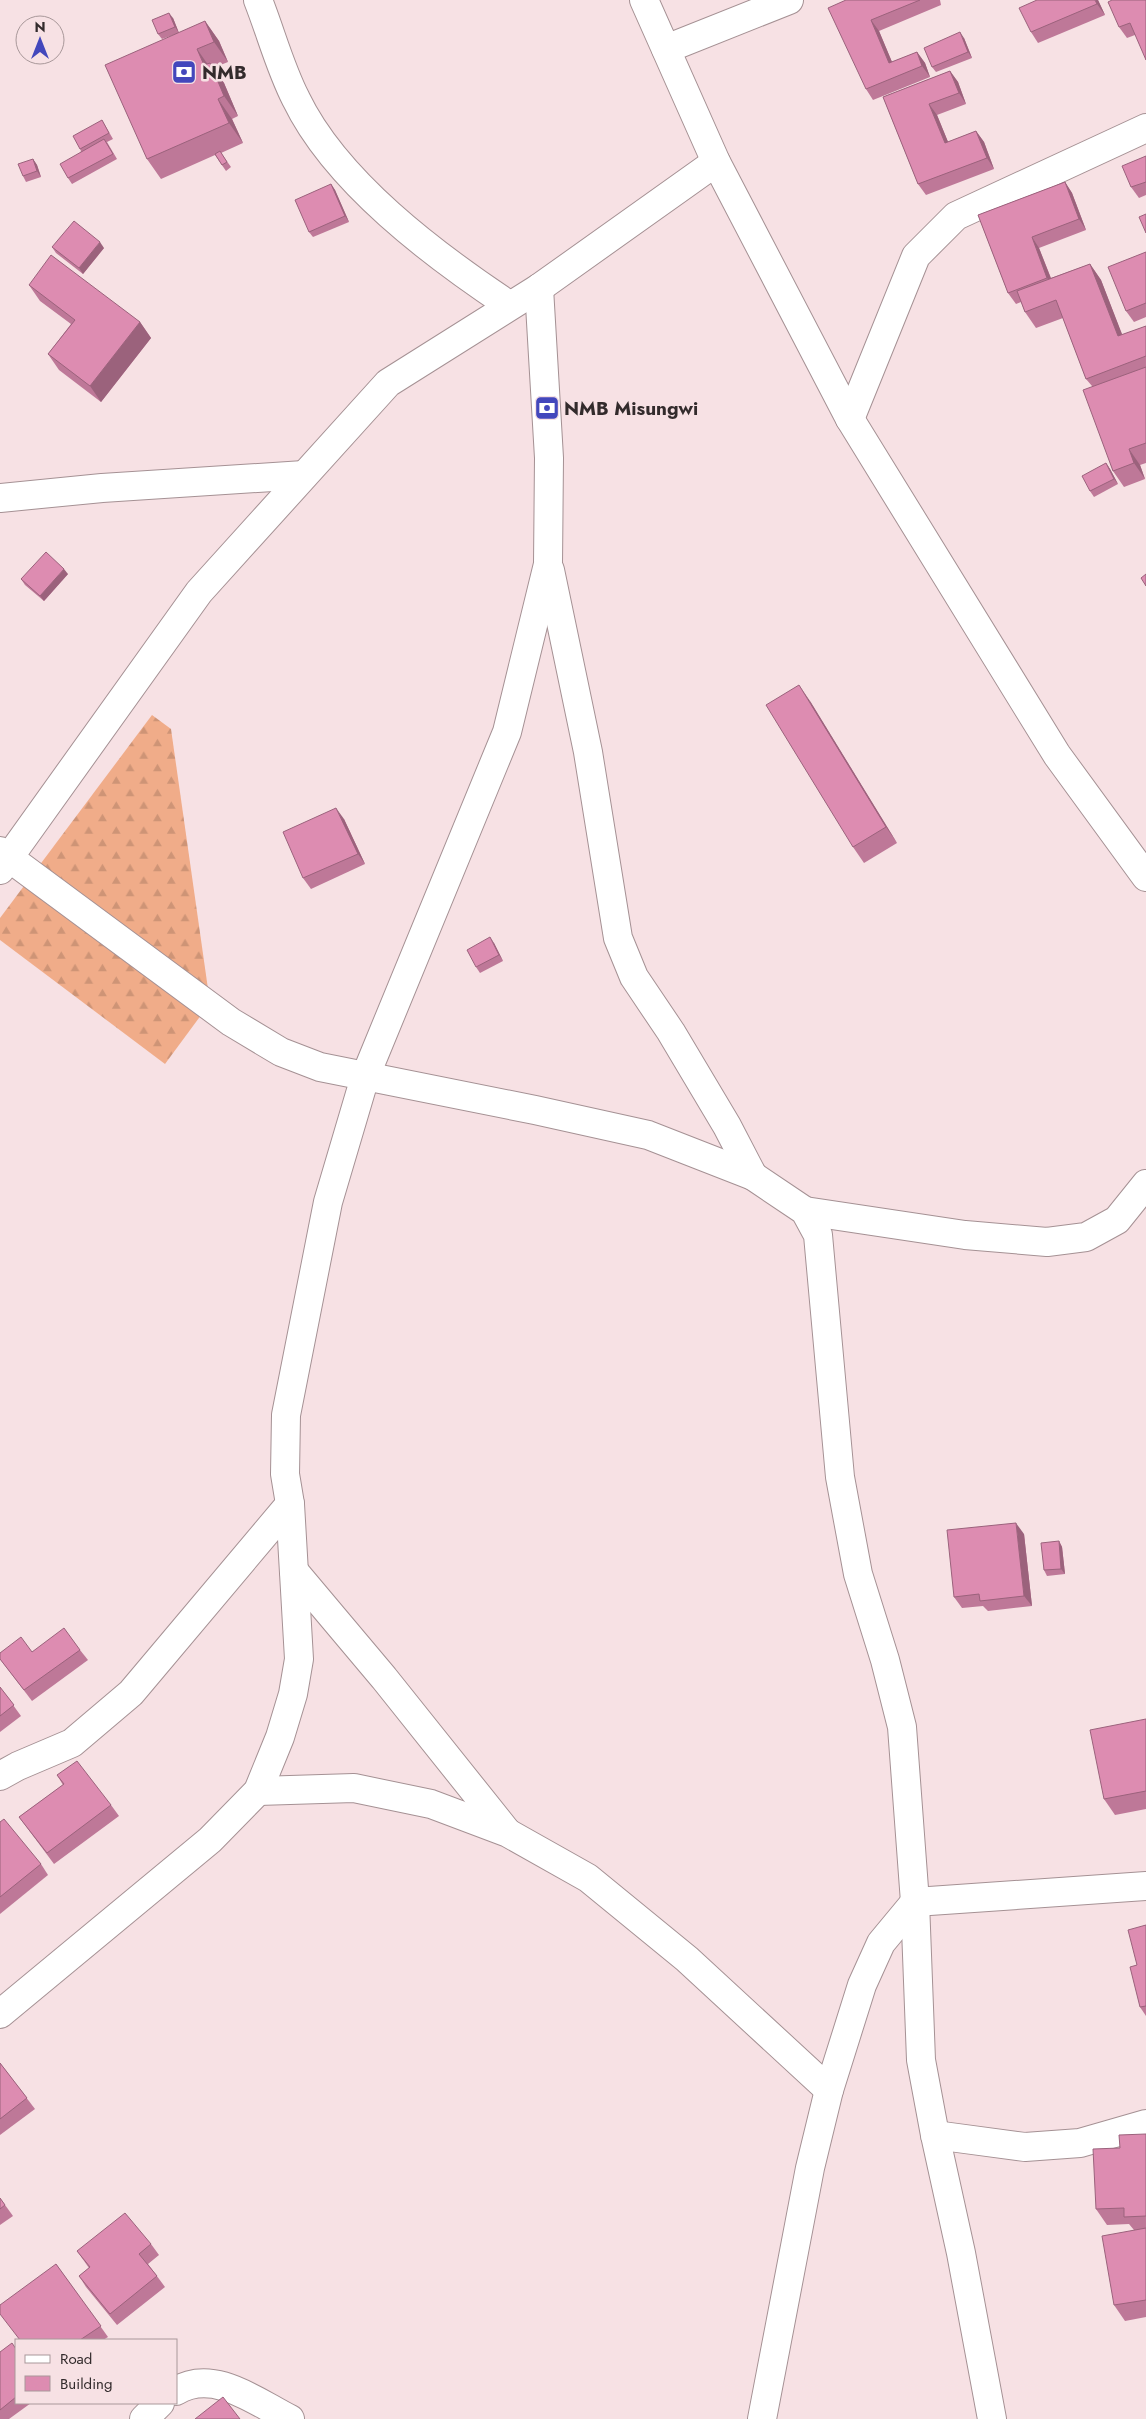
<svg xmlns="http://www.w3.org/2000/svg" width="1146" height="2419" viewBox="0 0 1146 2419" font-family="Jost,sans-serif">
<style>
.forest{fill:url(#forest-firs)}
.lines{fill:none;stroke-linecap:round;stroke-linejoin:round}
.minor-casing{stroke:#a59194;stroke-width:30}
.highway-casing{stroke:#a59194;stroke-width:30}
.minor{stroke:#fff;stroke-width:28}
.highway{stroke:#fff;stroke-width:28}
.wall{fill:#be7898}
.shaded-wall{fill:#9b627c}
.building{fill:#dd8cb1;stroke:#9b627c}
.labels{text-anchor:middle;stroke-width:5;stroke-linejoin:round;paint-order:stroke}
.poi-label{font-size:19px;font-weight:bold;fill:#332b2c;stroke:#f7e1e4;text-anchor:start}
</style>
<defs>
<pattern id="forest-firs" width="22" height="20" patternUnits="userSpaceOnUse" patternTransform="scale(1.25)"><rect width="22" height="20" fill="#f0ac89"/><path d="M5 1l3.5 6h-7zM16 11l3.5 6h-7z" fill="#ce9476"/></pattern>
</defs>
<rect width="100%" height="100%" fill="#f7e1e4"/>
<path class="forest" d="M 152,715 L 171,729 L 210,1003 L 165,1064 L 0,940 L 0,918 Z"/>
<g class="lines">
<defs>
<g id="minor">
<path d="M 258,0 C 271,33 280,68 296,99 C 336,182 434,255 509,305"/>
<path d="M 666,49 L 789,0"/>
<path d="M 850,419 L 916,256 L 956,216 L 1146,128"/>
<path d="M 0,498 L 102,488 L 304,475"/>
<path d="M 550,570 L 588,752 L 618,938 L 634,977 L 671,1032 L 727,1126 L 753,1176"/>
<path d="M 0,851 L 231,1022 L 281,1052 L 320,1067 L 535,1110 L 648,1135 L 753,1176 L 805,1211 L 818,1235 L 840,1477 L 858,1574 L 885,1660 L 902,1727 L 915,1902 L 921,2060 L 935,2135 L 961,2253 L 992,2419"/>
<path d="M 0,870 L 199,592 L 388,383 L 539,288 L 716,162"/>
<path d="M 805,1211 L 965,1235 L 1047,1242 L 1086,1237 L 1117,1220 L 1146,1184"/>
<path d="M 294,1571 L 384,1678 L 507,1832"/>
<path d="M 0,1776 L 18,1766 L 72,1743 L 131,1693 L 290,1504"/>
<path d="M 258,1791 L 354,1788 L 431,1804 L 508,1833 L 588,1878 L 687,1959 L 829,2090"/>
<path d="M 0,2014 L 210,1840 L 258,1791 L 280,1737 L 293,1694 L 299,1659 L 290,1504 L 285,1474 L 286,1415 L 328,1202 L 365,1077 L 507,732 L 548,564 L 549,458 L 539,288"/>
<path d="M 935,2135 L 1025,2147 L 1080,2143 L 1146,2124"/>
<path d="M 176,2391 C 214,2368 256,2402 290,2419"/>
<path d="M 144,2419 L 160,2403"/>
<path d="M 762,2419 L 810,2168 L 829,2090 L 862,1985 L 881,1943 L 915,1902 L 1146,1886"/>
</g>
<path id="highway" d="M 644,0 L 716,162 L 850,419 L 1057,755 L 1146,877"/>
</defs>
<use href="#minor" class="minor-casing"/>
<use href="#highway" class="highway-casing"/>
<use href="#minor" class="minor"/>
<use href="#highway" class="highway"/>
</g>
<g class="wall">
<path d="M 846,0 L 940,0 L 941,5 L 879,31 L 892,62 L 917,52 L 925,63 L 930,77 L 873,100 L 866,89 Z"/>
<path d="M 1098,0 L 1105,15 L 1038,43 L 1031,32 Z"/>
<path d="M 1146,0 L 1135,35 L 1127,38 L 1119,27 Z"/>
<path d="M 173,18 L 179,33 L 162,39 L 158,34 Z"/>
<path d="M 205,21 L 219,41 L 228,62 L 213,68 L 224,83 L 238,116 L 232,119 L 243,143 L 221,153 L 231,167 L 226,171 L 215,155 L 161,179 L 147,159 Z"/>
<path d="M 964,38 L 972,58 L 936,72 L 932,67 Z"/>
<path d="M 950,71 L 958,82 L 966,104 L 937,115 L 948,142 L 976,131 L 984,142 L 994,169 L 926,195 L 918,184 L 883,97 Z"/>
<path d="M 102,120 L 113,139 L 107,142 L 117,159 L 72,184 L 68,178 L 81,151 L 80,149 Z"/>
<path d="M 1146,156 L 1146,195 L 1139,198 L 1131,187 Z"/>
<path d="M 33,159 L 37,165 L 41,177 L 26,182 L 23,176 Z"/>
<path d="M 1065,182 L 1072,193 L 1086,230 L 1039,248 L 1051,278 L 1090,264 L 1101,280 L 1122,335 L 1146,326 L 1146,463 L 1140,465 L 1145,479 L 1124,487 L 1113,471 L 1092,386 L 1086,379 L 1063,318 L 1036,328 L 1025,312 L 1021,302 L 1016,304 L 1008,293 L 978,215 Z"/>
<path d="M 331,184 L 335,190 L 349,222 L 313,237 L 309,232 Z"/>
<path d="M 52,247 L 104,248 L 83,274 L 56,253 Z"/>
<path d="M 1146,252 L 1146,317 L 1134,322 L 1126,311 Z"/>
<path d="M 29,285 L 140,322 L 151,338 L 101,402 L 59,370 L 48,354 L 71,324 L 40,301 Z"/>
<path d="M 1106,463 L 1110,469 L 1118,484 L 1094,497 L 1090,491 Z"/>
<path d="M 68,574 L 44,601 L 25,585 L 21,579 Z"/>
<path d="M 810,701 L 897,843 L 864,863 L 853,847 Z"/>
<path d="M 344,819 L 365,864 L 311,889 L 303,878 Z"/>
<path d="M 494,943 L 503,961 L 480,973 L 476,967 Z"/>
<path d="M 1024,1534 L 1032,1606 L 988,1611 L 983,1606 L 962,1608 L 954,1597 Z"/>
<path d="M 1059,1541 L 1062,1547 L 1065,1574 L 1047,1576 L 1044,1570 Z"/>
<path d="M 80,1650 L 88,1660 L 32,1701 L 0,1659 L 32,1652 Z"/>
<path d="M 0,1687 L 21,1716 L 0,1732 Z"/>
<path d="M 1146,1719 L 1146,1809 L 1115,1815 L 1104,1799 Z"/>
<path d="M 57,1775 L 111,1805 L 119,1816 L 54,1864 L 19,1817 L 63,1785 Z"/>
<path d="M 0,1822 L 41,1864 L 48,1875 L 0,1914 Z"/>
<path d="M 1146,1925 L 1146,2016 L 1140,2007 L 1137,1965 Z"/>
<path d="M 0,2063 L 35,2109 L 0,2135 Z"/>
<path d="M 1146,2134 L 1146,2317 L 1125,2321 L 1114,2305 L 1134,2230 L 1129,2224 L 1107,2225 L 1096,2209 L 1120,2148 Z"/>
<path d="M 0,2198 L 13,2216 L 0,2225 Z"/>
<path d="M 151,2244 L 159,2255 L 148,2264 L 165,2287 L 117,2325 L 86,2287 L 79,2276 L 89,2268 L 77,2251 Z"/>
<path d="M 56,2264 L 108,2337 L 103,2340 L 19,2340 Z"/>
<path d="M 16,2349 L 16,2403 L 31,2403 L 9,2419 L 0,2419 L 0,2352 Z"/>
</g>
<g class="shaded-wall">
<path d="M 1095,0 L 1098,0 L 1105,15 L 1097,4 Z"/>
<path d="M 169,13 L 173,18 L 179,33 L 175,27 Z"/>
<path d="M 871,20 L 879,31 L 897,74 L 889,63 Z"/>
<path d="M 205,21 L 219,41 L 228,62 L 214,42 Z"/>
<path d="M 960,32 L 964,38 L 972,58 L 968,52 Z"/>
<path d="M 197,49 L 211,69 L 204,65 Z"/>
<path d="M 917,52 L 925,63 L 930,77 L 922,66 Z"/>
<path d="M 210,63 L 224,83 L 238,116 L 224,96 Z"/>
<path d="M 950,71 L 958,82 L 966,104 L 959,93 Z"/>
<path d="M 218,99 L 232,119 L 243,143 L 229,123 Z"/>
<path d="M 929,104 L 937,115 L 953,154 L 945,143 Z"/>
<path d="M 976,131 L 984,142 L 994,169 L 987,158 Z"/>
<path d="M 33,159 L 37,165 L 41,177 L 37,171 Z"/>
<path d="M 1065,182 L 1072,193 L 1086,230 L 1079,219 Z"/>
<path d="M 331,184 L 335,190 L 349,222 L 345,216 Z"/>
<path d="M 1032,237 L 1039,248 L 1055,289 L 1047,278 Z"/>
<path d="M 100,242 L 104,248 L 83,274 L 79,268 Z"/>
<path d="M 1090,264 L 1101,280 L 1129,352 L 1118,336 Z"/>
<path d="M 140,322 L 151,338 L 101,402 L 90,386 Z"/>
<path d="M 1129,449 L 1140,465 L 1145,479 L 1134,463 Z"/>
<path d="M 1106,463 L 1110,469 L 1118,484 L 1114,479 Z"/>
<path d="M 64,569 L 68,574 L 44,601 L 40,596 Z"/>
<path d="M 799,685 L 810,701 L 897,843 L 886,827 Z"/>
<path d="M 336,808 L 344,819 L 365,864 L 358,854 Z"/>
<path d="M 490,937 L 494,943 L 503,961 L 499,955 Z"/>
<path d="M 1016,1523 L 1024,1534 L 1032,1606 L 1024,1596 Z"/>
<path d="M 1059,1541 L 1062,1547 L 1065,1574 L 1061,1569 Z"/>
</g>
<g class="building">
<path d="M 846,0 L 920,0 L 871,20 L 889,63 L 917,52 L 922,66 L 866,89 L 828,8 Z"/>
<path d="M 1037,0 L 1095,0 L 1097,4 L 1031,32 L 1019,8 Z"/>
<path d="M 1112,0 L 1146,0 L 1146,60 L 1130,23 L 1119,27 L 1108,2 Z"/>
<path d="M 169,13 L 175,27 L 158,34 L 152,20 Z"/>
<path d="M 205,21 L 214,42 L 197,49 L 204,65 L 210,63 L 219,84 L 224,96 L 218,99 L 229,123 L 147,159 L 105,65 Z"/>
<path d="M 960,32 L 968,52 L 932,67 L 924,48 Z"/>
<path d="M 950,71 L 959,93 L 929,104 L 945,143 L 976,131 L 987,158 L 918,184 L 883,97 Z"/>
<path d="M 102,120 L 109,133 L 80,149 L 73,136 Z"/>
<path d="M 104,139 L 113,154 L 68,178 L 60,164 Z"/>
<path d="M 220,151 L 227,162 L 222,165 L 215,154 Z"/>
<path d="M 1146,156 L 1146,182 L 1131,187 L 1122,166 Z"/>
<path d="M 33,159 L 37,171 L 23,176 L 18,164 Z"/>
<path d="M 1065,182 L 1079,219 L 1032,237 L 1047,278 L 1008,293 L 978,215 Z"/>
<path d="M 331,184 L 345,216 L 309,232 L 295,200 Z"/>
<path d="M 1146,214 L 1146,233 L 1139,217 Z"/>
<path d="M 74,221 L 100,242 L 79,268 L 52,247 Z"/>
<path d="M 1146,252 L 1146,303 L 1126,311 L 1108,267 Z"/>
<path d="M 51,255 L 140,322 L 90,386 L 48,354 L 75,320 L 29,285 Z"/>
<path d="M 1090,264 L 1118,336 L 1146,326 L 1146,356 L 1086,379 L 1056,300 L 1025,312 L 1017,291 Z"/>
<path d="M 1146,367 L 1146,443 L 1129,449 L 1134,463 L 1113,471 L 1083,390 Z"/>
<path d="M 1106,463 L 1114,479 L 1090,491 L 1082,476 Z"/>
<path d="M 46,552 L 64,569 L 40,596 L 21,579 Z"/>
<path d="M 1146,574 L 1146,586 L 1141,578 Z"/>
<path d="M 799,685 L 886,827 L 853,847 L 766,705 Z"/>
<path d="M 336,808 L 358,854 L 303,878 L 283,832 Z"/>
<path d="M 490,937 L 499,955 L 476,967 L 467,950 Z"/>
<path d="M 1016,1523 L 1024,1596 L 980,1601 L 979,1594 L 954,1597 L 947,1530 Z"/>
<path d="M 1059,1541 L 1061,1569 L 1044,1570 L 1041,1543 Z"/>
<path d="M 64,1628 L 80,1650 L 24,1690 L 0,1659 L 0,1653 L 21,1637 L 32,1652 Z"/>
<path d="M 0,1687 L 14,1705 L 0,1716 Z"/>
<path d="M 1146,1719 L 1146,1791 L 1104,1799 L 1090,1730 Z"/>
<path d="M 77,1761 L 111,1805 L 47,1853 L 19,1817 L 64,1784 L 57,1775 Z"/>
<path d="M 4,1819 L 41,1864 L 0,1897 L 0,1822 Z"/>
<path d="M 1146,1925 L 1146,2006 L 1140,2007 L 1130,1967 L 1137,1965 L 1128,1930 Z"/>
<path d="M 0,2063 L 27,2098 L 0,2119 Z"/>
<path d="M 1146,2134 L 1146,2216 L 1124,2217 L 1124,2208 L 1096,2209 L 1093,2149 L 1120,2148 L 1119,2135 Z"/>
<path d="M 0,2198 L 5,2205 L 0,2209 Z"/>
<path d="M 125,2213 L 151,2244 L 139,2254 L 157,2276 L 110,2314 L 79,2276 L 90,2267 L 77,2251 Z"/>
<path d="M 1146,2228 L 1146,2300 L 1114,2305 L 1102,2236 Z"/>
<path d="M 56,2264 L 101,2326 L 80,2340 L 20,2340 L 0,2314 L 0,2305 Z"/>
<path d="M 12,2343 L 16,2349 L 16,2397 L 0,2410 L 0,2352 Z"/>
<path d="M 223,2397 L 240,2419 L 195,2419 Z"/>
</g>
<defs>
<symbol id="bank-square" viewBox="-11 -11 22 22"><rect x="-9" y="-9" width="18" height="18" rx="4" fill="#4347bc" stroke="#f7e1e4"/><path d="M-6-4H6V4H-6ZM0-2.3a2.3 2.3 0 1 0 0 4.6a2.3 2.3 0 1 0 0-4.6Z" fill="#fff"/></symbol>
</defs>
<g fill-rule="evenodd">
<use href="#bank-square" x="170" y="58" width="28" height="28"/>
<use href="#bank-square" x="533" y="394" width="28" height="28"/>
</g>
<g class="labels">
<g class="poi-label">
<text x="202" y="79">NMB</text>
<text x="564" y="415">NMB Misungwi</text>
</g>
</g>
<rect x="15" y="2339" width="162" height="65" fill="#f7e1e4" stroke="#a9989a"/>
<rect x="25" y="2355" width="25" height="8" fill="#ffffff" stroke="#a9989a"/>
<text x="60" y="2364" font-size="15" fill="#332b2c">Road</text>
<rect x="25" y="2376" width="25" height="15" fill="#dd8cb1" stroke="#a9989a"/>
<text x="60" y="2389" font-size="15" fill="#332b2c">Building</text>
<g transform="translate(40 40)"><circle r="24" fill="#f7e1e4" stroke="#a9989a"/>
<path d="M0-4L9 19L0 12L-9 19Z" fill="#4347bc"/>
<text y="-8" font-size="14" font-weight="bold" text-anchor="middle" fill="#332b2c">N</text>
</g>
</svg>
